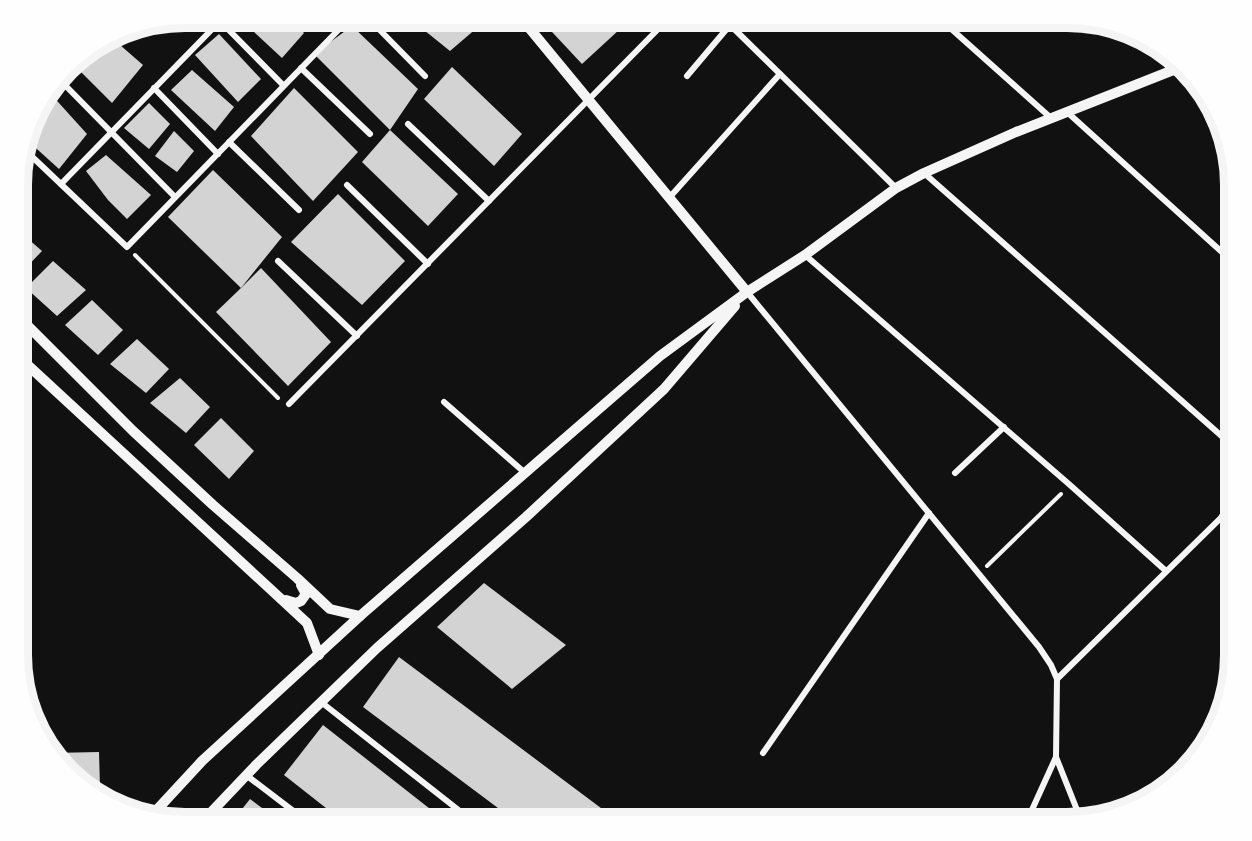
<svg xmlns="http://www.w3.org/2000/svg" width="1252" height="841" viewBox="0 0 1252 841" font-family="Bitter,serif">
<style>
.building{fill:#d3d3d3}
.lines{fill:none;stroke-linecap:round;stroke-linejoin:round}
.path{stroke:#f5f5f5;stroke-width:4}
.minor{stroke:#f5f5f5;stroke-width:6}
.tertiary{stroke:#f5f5f5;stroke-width:10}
.rim{fill:none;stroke:#f5f5f5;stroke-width:8}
</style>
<rect width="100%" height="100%" fill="#111"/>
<g class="building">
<path d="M 239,18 L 290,18 L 304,33 L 282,58 Z"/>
<path d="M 304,18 L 323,18 L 314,28 Z"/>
<path d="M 409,18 L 469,18 L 478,27 L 450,51 Z"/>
<path d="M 539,18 L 632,18 L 582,64 Z"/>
<path d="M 352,26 L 418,89 L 390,130 L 458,194 L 428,226 L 362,162 L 390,130 L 314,54 Z"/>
<path d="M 219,34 L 261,79 L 238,102 L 195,55 Z"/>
<path d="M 112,38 L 143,65 L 112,103 L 72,63 L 75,59 Z"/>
<path d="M 452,67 L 522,134 L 494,166 L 424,99 Z"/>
<path d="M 192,70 L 234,107 L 215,131 L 171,90 Z"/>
<path d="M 294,88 L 358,152 L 313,201 L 251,136 Z"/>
<path d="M 49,92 L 87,134 L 59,169 L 27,140 L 40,102 Z"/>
<path d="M 149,103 L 170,124 L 149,149 L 124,128 Z"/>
<path d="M 174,131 L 194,151 L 177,172 L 155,156 Z"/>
<path d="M 106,155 L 151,195 L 127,219 L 108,200 L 86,171 Z"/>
<path d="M 213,170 L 282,237 L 241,288 L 261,268 L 331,342 L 288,386 L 216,312 L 241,288 L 168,217 Z"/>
<path d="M 338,194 L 405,261 L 362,305 L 291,242 Z"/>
<path d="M 19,231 L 42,251 L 19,275 Z"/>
<path d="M 53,261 L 86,290 L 57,316 L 26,288 Z"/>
<path d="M 92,300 L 123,330 L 98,355 L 65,325 Z"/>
<path d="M 137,339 L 169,369 L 146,393 L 110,364 Z"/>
<path d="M 180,378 L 210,407 L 186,433 L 150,403 Z"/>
<path d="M 221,418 L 254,451 L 229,479 L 194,445 Z"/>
<path d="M 484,583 L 566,645 L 512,689 L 437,627 Z"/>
<path d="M 399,657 L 621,823 L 518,823 L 363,707 Z"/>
<path d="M 323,725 L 448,823 L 345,823 L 284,775 Z"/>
<path d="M 99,752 L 100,787 L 86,788 L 86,790 L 52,753 Z"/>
<path d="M 250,799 L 282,823 L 231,823 Z"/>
</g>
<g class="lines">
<g class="path">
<path d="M 135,255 L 278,398"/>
<path d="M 987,566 L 1061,494"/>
</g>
<g class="minor">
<path d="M 217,18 L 283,85"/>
<path d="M 368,18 L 425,76"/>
<path d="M 723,18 L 896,188"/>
<path d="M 939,18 L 1051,118"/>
<path d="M 301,68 L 370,134"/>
<path d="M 687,76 L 730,25"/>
<path d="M 59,79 L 175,197"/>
<path d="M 154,88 L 218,154"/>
<path d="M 1067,112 L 1234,263"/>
<path d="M 408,124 L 489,201"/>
<path d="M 229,142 L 299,210"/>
<path d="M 24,149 L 127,247 L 350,18"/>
<path d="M 924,173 L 1234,447"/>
<path d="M 61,184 L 223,18"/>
<path d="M 347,185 L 428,264"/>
<path d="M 669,198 L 780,74"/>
<path d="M 805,255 L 1070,485 L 1166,571"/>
<path d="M 278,261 L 357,336"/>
<path d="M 747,292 L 1039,647 L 1051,665 L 1057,679 L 1056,757 L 1026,823"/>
<path d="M 444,402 L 524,472"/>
<path d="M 289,404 L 669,18"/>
<path d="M 955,473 L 1004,427"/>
<path d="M 1222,516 L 1234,527"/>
<path d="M 1057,679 L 1234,505"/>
<path d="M 321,702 L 475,823"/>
<path d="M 763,753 L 929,513"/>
<path d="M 1056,757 L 1081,820"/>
<path d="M 246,775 L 309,823"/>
</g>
<g class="tertiary">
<path d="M 521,18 L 747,292"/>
<path d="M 19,317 L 133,431 L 213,505 L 297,578 L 330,609 L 360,616"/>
<path d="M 19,357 L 307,623 L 319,655"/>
<path d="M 286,600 L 296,603 L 301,601 L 306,594 L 301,585"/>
<path d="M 153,814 L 202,761 L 360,616 L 660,356 L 747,292 L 805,255 L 896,188 L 924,173 L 1016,132 L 1181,67"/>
<path d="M 201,823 L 257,764 L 377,648 L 526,517 L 664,389 L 735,306"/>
</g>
</g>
<path d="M0 0H1252V841H0ZM185 28H1067A157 157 0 0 1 1224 185V655A157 157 0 0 1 1067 812H185A157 157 0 0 1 28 655V185A157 157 0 0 1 185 28Z" fill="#fefefe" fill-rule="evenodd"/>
<path class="rim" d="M185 28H1067A157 157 0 0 1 1224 185V655A157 157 0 0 1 1067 812H185A157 157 0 0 1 28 655V185A157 157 0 0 1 185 28Z"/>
</svg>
